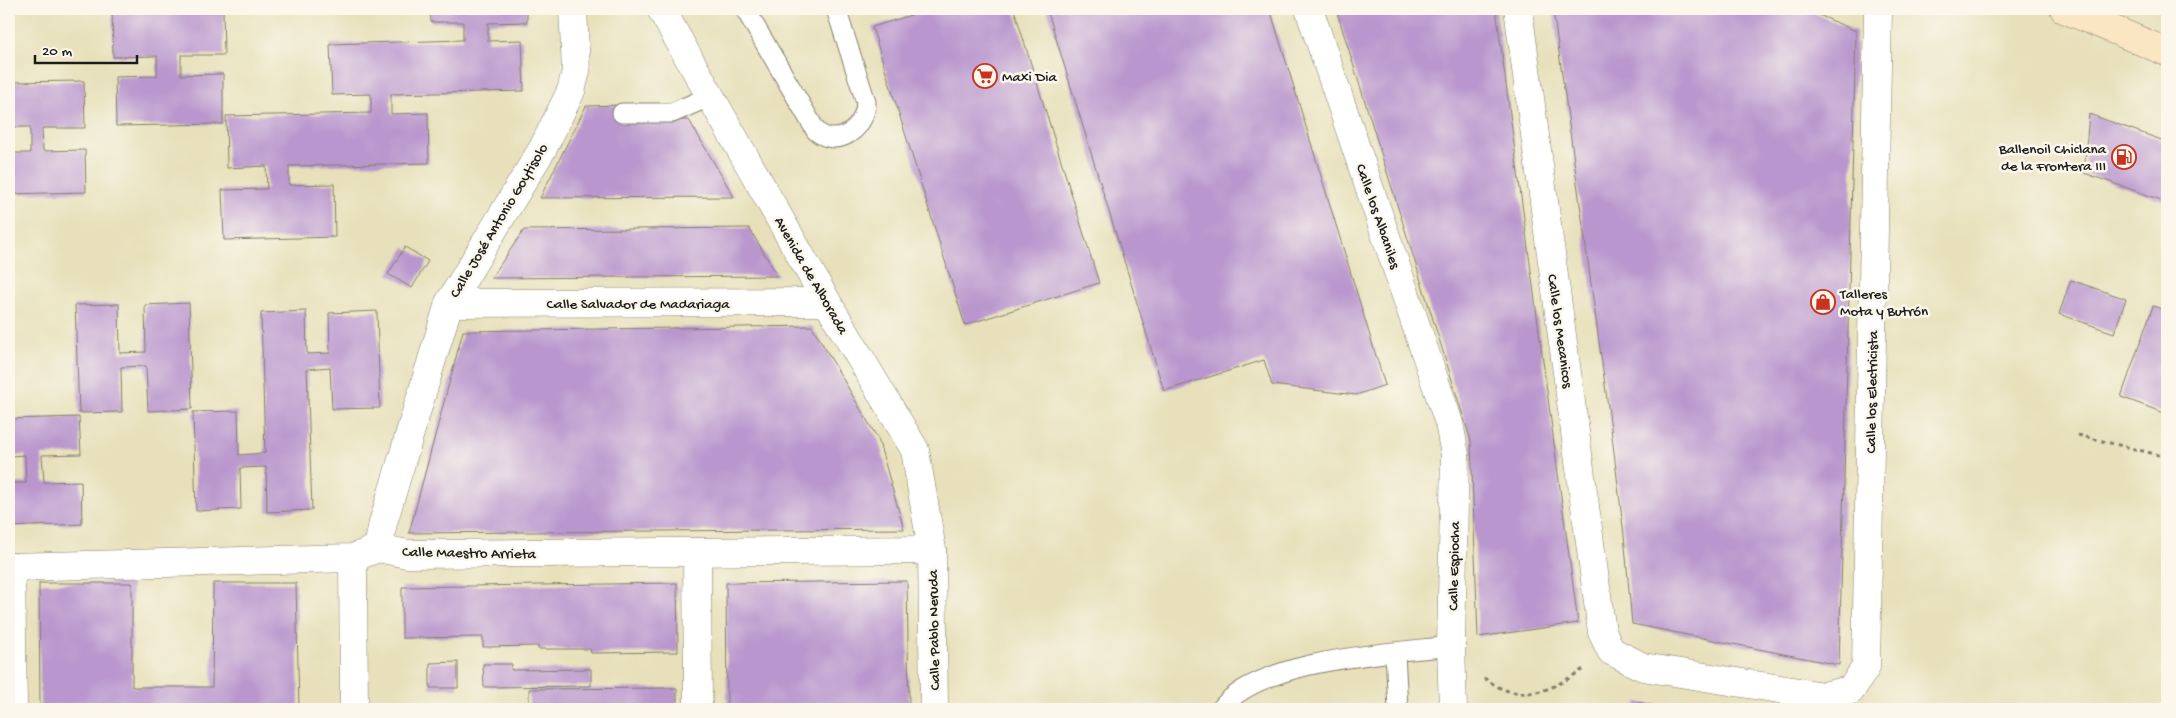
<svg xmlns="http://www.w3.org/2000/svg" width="2176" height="718" viewBox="0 0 2176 718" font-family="'Gochi Hand',sans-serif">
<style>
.building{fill:#b997ce}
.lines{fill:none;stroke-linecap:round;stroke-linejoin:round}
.service-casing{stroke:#827e6b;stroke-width:21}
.pedestrian-casing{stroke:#827e6b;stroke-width:29}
.minor-casing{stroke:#827e6b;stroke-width:29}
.secondary-casing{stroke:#827e6b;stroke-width:29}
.path{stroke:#827e6b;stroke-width:3;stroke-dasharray:4 4;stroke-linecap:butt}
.service{stroke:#fff;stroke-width:19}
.pedestrian{stroke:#fff;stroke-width:28}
.minor{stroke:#fff;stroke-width:28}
.secondary{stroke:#fbe6c4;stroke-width:28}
.labels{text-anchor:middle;stroke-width:5;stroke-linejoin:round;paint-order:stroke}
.poi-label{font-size:15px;fill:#1c1c1c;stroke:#fbf7ec;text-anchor:start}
.street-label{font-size:15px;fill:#1c1c1c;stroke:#fbf7ec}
</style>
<rect width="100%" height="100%" fill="#fbf7ec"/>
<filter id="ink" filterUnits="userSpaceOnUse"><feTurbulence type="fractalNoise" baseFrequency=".02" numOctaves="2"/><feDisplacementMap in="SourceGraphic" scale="10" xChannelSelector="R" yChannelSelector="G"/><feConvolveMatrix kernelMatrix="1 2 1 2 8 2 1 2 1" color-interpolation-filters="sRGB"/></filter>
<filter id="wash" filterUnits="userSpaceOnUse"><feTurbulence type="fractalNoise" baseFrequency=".0096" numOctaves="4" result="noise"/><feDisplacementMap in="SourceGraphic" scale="20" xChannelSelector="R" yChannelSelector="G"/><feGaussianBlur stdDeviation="1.12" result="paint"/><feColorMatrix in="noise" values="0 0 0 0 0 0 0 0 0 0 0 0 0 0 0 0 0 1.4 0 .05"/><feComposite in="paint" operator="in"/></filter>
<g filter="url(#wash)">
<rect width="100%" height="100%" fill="#e7e0ba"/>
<g id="blocks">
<g class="building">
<path d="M 112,9 L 223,9 L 224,55 L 181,55 L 181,75 L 223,74 L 223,124 L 116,126 L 115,77 L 157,76 L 157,56 L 113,57 Z"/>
<path d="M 430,9 L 527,9 L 527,22 L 488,23 L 488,41 L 522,40 L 524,91 L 391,94 L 391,114 L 428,113 L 429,163 L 289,166 L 289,185 L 334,184 L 335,237 L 224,240 L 222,190 L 267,189 L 266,166 L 227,168 L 226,116 L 371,113 L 371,94 L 332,95 L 330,44 L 463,40 L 463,22 L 431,22 Z"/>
<path d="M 931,9 L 1014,9 L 1099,283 L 965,325 L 872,27 Z"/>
<path d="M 1047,9 L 1270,9 L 1385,385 L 1356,395 L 1272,385 L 1264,360 L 1164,391 Z"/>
<path d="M 1336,9 L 1496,9 L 1578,623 L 1478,637 L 1471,441 Z"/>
<path d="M 1553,9 L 1805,9 L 1856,31 L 1839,665 L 1632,624 L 1624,535 L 1611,428 Z"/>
<path d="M 84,81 L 85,128 L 42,128 L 43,151 L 85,150 L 86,192 L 9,194 L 9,153 L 30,153 L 30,127 L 9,127 L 9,82 Z"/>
<path d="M 622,105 L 621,120 L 689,120 L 734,197 L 540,198 L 586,106 Z"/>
<path d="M 2089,114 L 2167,142 L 2167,202 L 2084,173 Z"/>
<path d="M 749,228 L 778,276 L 491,278 L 524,230 Z"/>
<path d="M 405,247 L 428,261 L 412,288 L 388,274 Z"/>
<path d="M 2071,280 L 2126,299 L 2114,333 L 2059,314 Z"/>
<path d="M 189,303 L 192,409 L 148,411 L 146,366 L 121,367 L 122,412 L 79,413 L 75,305 L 119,304 L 120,353 L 146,352 L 145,305 Z"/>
<path d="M 2153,306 L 2167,311 L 2167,414 L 2121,397 Z"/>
<path d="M 306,311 L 307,354 L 330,353 L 329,313 L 377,311 L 380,408 L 332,409 L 330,367 L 307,369 L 312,510 L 267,512 L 266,467 L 240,468 L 241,509 L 196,511 L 193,412 L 238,411 L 239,455 L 265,453 L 261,313 Z"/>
<path d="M 812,326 L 878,439 L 904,529 L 409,533 L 463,331 Z"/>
<path d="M 79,417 L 81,454 L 42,455 L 44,482 L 81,481 L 82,524 L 9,527 L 9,483 L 26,483 L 25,455 L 9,456 L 9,419 Z"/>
<path d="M 907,581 L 909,709 L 727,709 L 726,583 Z"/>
<path d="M 39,583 L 132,583 L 132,687 L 212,687 L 213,583 L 296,583 L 299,709 L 40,709 Z"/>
<path d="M 677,583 L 678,652 L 591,653 L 590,649 L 538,649 L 538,646 L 483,647 L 483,637 L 402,638 L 402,587 Z"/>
<path d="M 458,662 L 458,688 L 430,688 L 430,663 Z"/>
<path d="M 483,664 L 512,664 L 511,670 L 591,669 L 591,686 L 484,687 Z"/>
<path d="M 677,688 L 677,709 L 529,709 L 529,689 Z"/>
<path d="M 1637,702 L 1667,708 L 1666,709 L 1636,709 Z"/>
</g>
</g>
</g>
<g filter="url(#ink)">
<use href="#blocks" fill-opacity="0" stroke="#827e6b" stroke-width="1"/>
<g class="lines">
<defs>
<g id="service">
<path d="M 745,9 L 816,131 C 839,150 866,127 866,102 L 836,9"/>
<path d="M 622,113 L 672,113 L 711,96"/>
<path d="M 1395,653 L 1398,709"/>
<path d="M 1221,709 C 1259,659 1391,653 1451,646"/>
</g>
<path id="pedestrian" d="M 353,558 L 354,709"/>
<g id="minor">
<path d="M 661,9 L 827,302 L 915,450 L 932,550 L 934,709"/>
<path d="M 1309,9 L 1449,423 L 1455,455 L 1451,646 L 1453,709"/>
<path d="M 1518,9 L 1602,632 L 1611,651 L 1643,667 L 1823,696 L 1851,690"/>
<path d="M 449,303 L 827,302"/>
<path d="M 378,548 L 383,523 L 449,303 L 543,148 L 571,91 L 576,71 L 573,9"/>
<path d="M 697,552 L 698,709"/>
<path d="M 9,567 L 353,558 L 378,548 L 407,554 L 932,550"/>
<path d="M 11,567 L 13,709"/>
<path d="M 1851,690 L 1866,667 L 1878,9"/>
</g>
<path id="secondary" d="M 2064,9 L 2167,52"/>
</defs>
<use href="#service" class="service-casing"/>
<use href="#pedestrian" class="pedestrian-casing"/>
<use href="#minor" class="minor-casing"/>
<use href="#secondary" class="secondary-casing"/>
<g class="path">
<path d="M 2078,435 L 2167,457"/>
<path d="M 1484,678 C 1492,683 1500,689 1509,691 C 1538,699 1562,683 1585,668"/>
</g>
<use href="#service" class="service"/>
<use href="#pedestrian" class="pedestrian"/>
<use href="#minor" class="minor"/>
<use href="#secondary" class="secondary"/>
</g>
</g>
<defs>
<symbol id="supermarket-ring" viewBox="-11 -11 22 22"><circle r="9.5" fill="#fbf7ec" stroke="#c8321e" stroke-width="1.5"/><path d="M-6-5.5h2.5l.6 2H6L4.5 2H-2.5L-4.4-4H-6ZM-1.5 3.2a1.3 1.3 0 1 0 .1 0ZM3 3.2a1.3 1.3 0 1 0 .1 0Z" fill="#c8321e"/></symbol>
<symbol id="fuel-ring" viewBox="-11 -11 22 22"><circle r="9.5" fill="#fbf7ec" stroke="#c8321e" stroke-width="1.5"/><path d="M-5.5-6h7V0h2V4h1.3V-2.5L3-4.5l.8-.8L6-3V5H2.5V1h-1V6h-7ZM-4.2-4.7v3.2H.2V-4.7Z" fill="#c8321e"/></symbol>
<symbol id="shop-ring" viewBox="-11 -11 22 22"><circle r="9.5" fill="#fbf7ec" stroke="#c8321e" stroke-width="1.5"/><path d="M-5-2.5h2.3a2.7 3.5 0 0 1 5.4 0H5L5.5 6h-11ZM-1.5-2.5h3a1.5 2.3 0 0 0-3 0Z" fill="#c8321e"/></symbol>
</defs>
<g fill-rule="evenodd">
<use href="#supermarket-ring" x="971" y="62" width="28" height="28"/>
<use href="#fuel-ring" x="2110" y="143" width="28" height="28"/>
<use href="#shop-ring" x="1809" y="288" width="28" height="28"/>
</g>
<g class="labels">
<g class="poi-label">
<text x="1002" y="81">Maxi Dia</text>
<text x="2106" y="153" text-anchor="end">Ballenoil Chiclana<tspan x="2106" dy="17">de la Frontera III</tspan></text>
<text x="1840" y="298">Talleres<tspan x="1840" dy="17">Mota y Butrón</tspan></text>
</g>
<g class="street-label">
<text transform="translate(1379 216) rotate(71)" y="5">Calle los Albaniles</text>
<text transform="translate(498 220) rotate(-59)" y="5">Calle José Antonio Goytisolo</text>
<text transform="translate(812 275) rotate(60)" y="5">Avenida de Alborada</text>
<text x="638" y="308">Calle Salvador de Madariaga</text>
<text transform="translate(1561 331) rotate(82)" y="5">Calle los Mecanicos</text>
<text transform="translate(1871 392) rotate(-89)" y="5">Calle los Electricista</text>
<text transform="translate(469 552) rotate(1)" y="5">Calle Maestro Arrieta</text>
<text transform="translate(1453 566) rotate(-89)" y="5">Calle Espiocha</text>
<text transform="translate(933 630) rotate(-91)" y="5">Calle Pablo Neruda</text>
</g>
</g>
<rect width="2176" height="718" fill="none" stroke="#fbf7ec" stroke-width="30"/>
<path d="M35 55v8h102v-8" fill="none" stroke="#1c1c1c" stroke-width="2.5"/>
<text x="42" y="55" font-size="15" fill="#1c1c1c" stroke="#fbf7ec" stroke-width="4" paint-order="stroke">20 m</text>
</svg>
